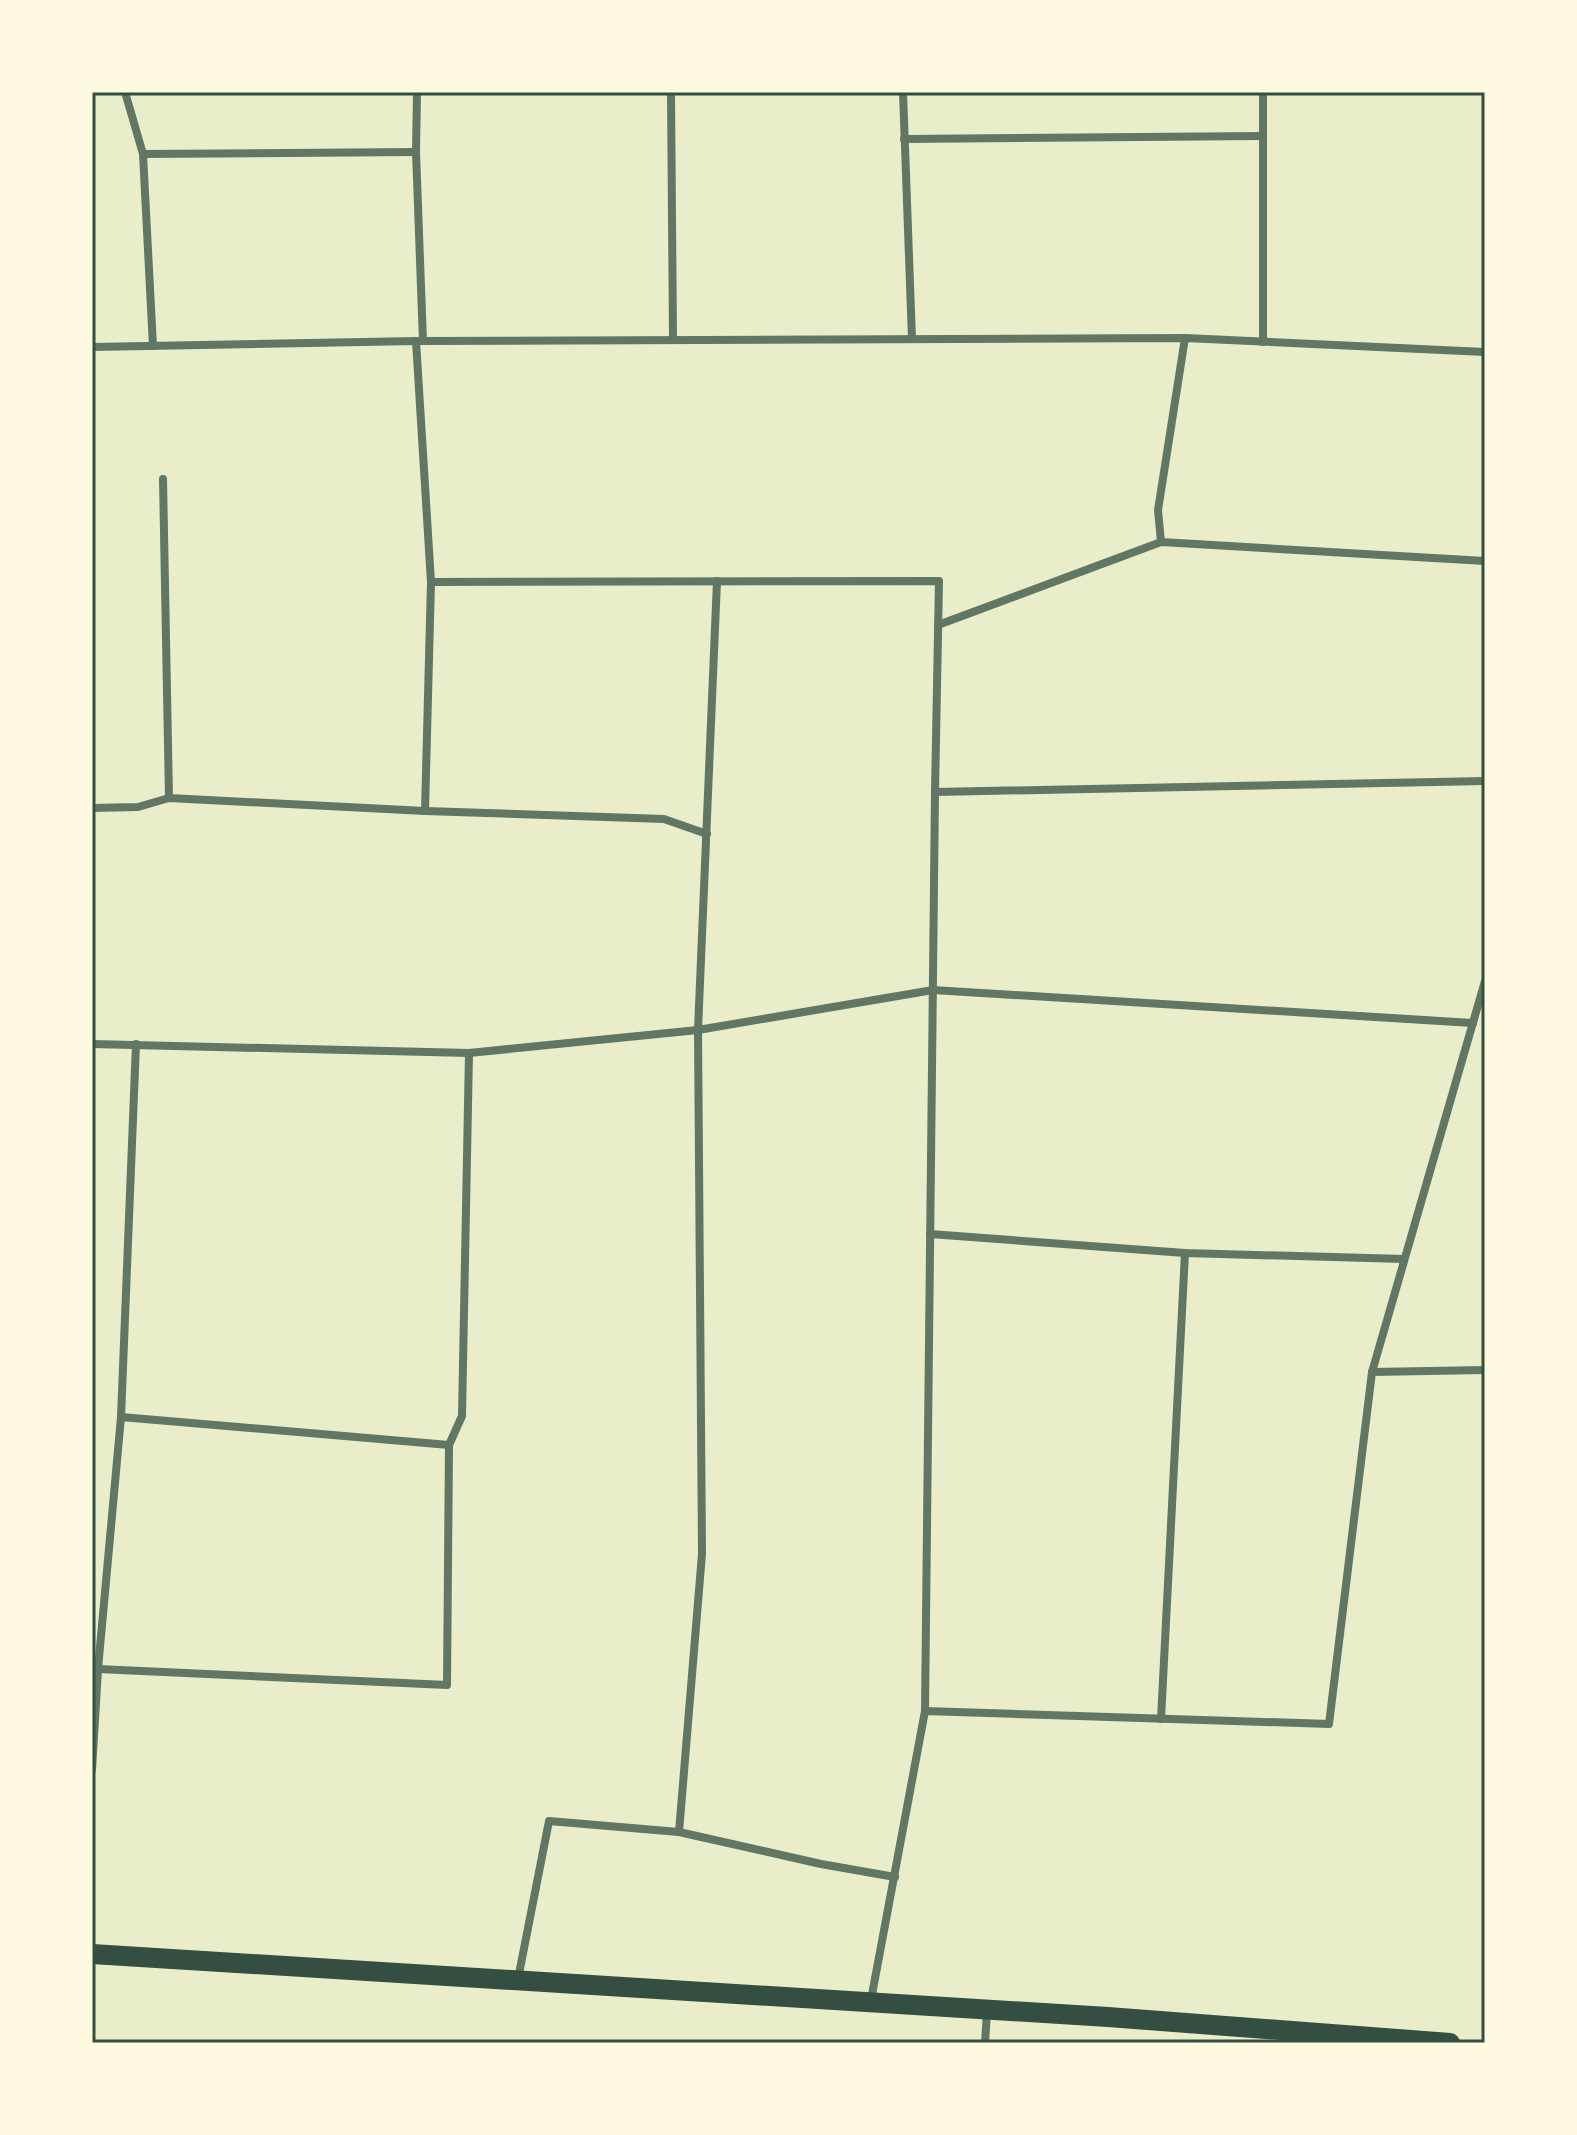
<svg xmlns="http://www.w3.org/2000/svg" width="1577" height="2135" viewBox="0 0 1577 2135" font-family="Signika,sans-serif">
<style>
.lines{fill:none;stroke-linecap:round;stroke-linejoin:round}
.minor{stroke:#617663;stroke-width:8}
.primary{stroke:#344e41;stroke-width:20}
.neatline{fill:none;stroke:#344e41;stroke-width:3}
</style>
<rect width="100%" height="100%" fill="#e9edc9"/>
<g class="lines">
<g class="minor">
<path d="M 125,92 L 143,154 L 153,346"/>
<path d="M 417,92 L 416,152 L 423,341"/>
<path d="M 671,92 L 673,340"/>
<path d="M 903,92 L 912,339"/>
<path d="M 904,139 L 1263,136"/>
<path d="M 143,154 L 416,152"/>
<path d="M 416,341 L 431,582 L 939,581 L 935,792"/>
<path d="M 1263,342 L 1263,92"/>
<path d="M 92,347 L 416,341 L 1185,338 L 1485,352"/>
<path d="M 163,479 L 169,798"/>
<path d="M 1161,542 L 1158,510 L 1185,338"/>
<path d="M 938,625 L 1161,542 L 1485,561"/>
<path d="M 92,808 L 138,807 L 169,798 L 425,811 L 664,819 L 707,834"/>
<path d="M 425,811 L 431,582"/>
<path d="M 92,1044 L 469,1053 L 698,1030 L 933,990 L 1473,1023"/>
<path d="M 930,1234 L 1185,1253 L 1404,1259"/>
<path d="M 1372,1372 L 1485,1370"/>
<path d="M 121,1417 L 449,1445"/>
<path d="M 98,1669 L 447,1685 L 449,1445 L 462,1416 L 469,1053"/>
<path d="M 925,1711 L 935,792 L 1485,781"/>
<path d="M 1161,1719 L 1185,1253"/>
<path d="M 92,1770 L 98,1669 L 121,1417 L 136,1044"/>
<path d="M 679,1832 L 702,1554 L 698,1030 L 717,581"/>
<path d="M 518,1979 L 549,1821 L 679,1832 L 821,1864 L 895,1877"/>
<path d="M 871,2000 L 925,1711 L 1329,1724 L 1372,1372 L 1485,981"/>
<path d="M 985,2043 L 987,2012"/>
</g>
<path class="primary" d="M 92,1954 L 1108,2017 L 1450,2043"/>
</g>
<rect width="1577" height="2135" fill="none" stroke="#fefae0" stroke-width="188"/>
<rect x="94" y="94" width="1389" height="1947" class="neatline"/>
</svg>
